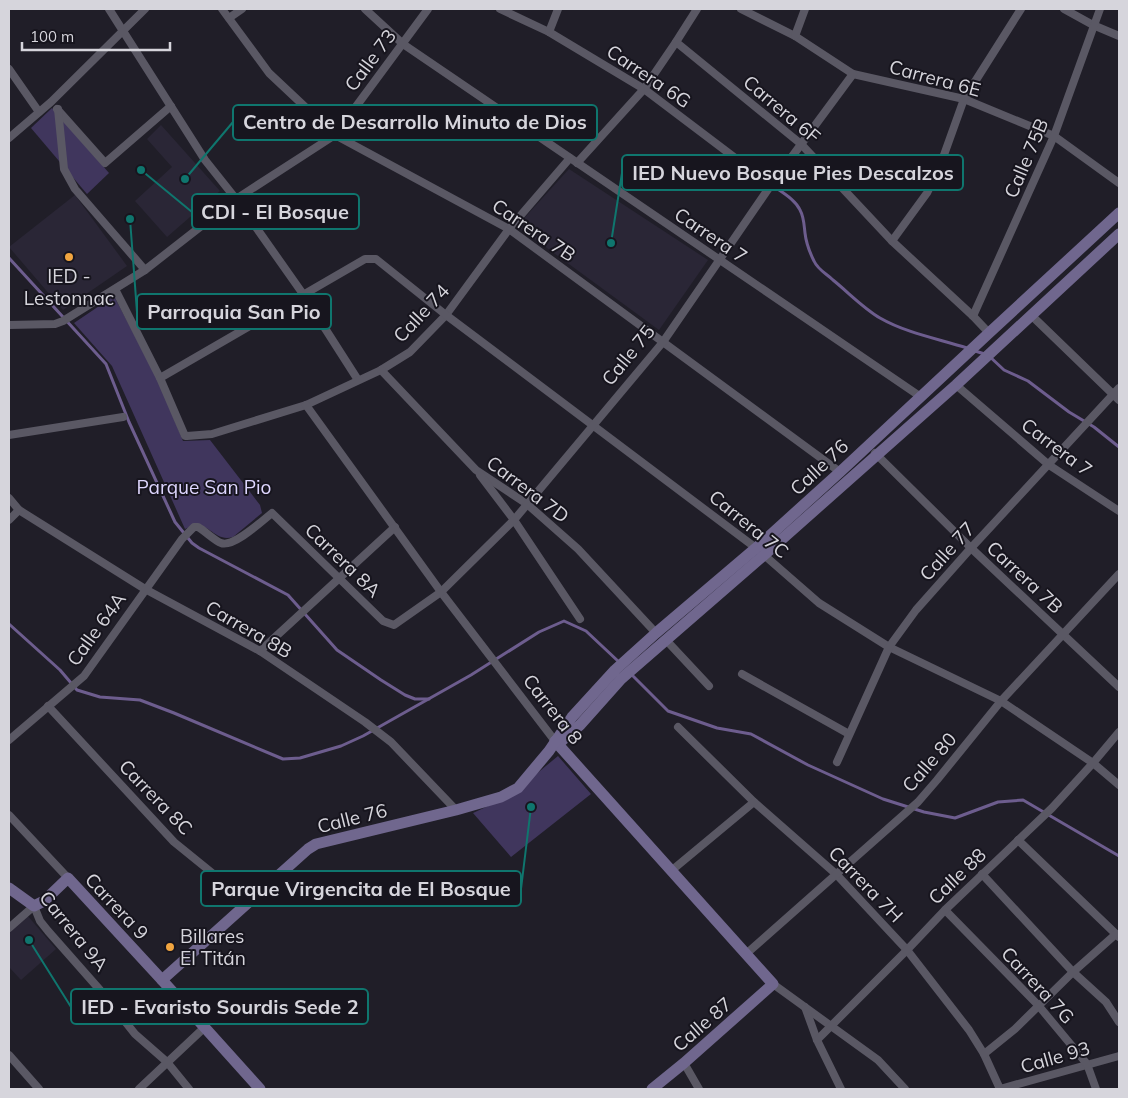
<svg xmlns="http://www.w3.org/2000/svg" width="1128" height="1098" viewBox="0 0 1128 1098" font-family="Mulish,sans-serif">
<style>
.built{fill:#2a2636}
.green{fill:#40365d}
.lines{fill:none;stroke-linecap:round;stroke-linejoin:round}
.stream{stroke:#6d5d8e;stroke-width:3}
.street{stroke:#5a5864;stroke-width:8}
.secondary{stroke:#70678e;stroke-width:11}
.poi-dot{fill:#f1a540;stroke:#17151e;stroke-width:2}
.labels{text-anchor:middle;stroke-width:4;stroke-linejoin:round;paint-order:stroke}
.street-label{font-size:19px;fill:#d6d5dc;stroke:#17151e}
.poi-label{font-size:19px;fill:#d6d5dc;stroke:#17151e}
.park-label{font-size:19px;fill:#ded6fe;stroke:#17151e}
.leader{fill:none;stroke:#0f766e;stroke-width:2}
.callout-dot{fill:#0f766e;stroke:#17151e;stroke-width:2}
.callout{fill:#17151e;stroke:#0f766e;stroke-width:2}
.callout-label{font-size:20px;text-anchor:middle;font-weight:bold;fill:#d6d5dc}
</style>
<rect width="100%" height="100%" fill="#201e28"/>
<g class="built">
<path d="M 161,125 L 220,191 L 167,237 L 135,201 L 172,167 L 147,139 Z"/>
<path d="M 569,169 L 708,260 L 659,330 L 517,226 Z"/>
<path d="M 75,195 L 127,266 L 63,310 L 9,247 Z"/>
<path d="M 27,915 L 56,949 L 21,980 L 9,967 L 9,931 Z"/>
</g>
<g class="green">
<path d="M 52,108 L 109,173 L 87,194 L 31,128 Z"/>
<path d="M 114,296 L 158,380 L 183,441 L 210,440 L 260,505 L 262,513 L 233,537 C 212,543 210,517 185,529 L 112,366 L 74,323 Z"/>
<path d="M 558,756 L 591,794 L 511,857 L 473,813 L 501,800 L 535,775 Z"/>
</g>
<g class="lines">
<g class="stream">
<path d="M 772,185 C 781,192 795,199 800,210 C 804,217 804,225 805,233 C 806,242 810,253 814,261 C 818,270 827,274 833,280 C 849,293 863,308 880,318 C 906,333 939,339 967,348"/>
<path d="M 9,258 L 106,364 L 129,422 L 175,522 L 192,543 L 199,548 L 288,595 L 337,650 L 381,680 L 405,695 L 415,699 L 429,699"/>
<path d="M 975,351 L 988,355 L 1004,370 L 1028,381 L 1069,412 L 1094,427 L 1119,447"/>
<path d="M 9,624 L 60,670 L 77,690 L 100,697 L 140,700 L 174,713 L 283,759 L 300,758 L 341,746 L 363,736 L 471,675 L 539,632 L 564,621 L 586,631 L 619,662"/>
<path d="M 631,674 L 668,711 L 717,728 L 751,734 L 808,765 L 883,799 L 924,812 L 955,818 L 998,802 L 1023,800 L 1119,856"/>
</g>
<g class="street">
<path d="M 109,9 L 205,160 L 236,199 L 303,294 L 358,380"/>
<path d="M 222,9 L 269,73 L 335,135 L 509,229 L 840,472"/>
<path d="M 365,9 L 403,44 L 921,397"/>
<path d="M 500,9 L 549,32 L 644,89 L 771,185"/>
<path d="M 741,9 L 795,36 L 853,74 L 964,99 L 1054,136 L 1119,183"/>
<path d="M 1064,9 L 1093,25 L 1119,36"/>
<path d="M 229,18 L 242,9"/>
<path d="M 549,32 L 558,9"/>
<path d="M 795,36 L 805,9"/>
<path d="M 676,42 L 801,144 L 892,241 L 973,316 L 989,333"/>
<path d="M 9,69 L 39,112"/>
<path d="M 57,109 L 105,163 L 171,106"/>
<path d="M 58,109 L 64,169 L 75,189 L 145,270"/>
<path d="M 9,138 L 51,102 L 145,9"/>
<path d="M 577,163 L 644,89 L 676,42 L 697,9"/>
<path d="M 892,241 L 927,193 L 940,166 L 964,99 L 1021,9"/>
<path d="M 115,289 L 160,378 L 185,436 L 187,436 L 212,434 L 306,405 L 381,370 L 410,352 L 446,315 L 509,229 L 570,158"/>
<path d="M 1031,315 L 1119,400"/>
<path d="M 973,316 L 1054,136 L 1100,9"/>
<path d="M 9,325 L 55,324 L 63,321 L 145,270 L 236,199 L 335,135 L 428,9"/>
<path d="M 381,370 L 476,470 L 527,504 L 578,549 L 656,633"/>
<path d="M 160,378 L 365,259 L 376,259 L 446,315 L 756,548 L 819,603 L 889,647 L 1001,701 L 1093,763 L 1119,785"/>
<path d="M 956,385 L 1049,465 L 1119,511"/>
<path d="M 306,405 L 441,592 L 555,741"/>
<path d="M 9,435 L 123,417"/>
<path d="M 875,453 L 971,548 L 1119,687"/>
<path d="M 480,475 L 514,520 L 580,619"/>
<path d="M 9,498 L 19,510 L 145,589 L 260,651 L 365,722 L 391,742 L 456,810"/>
<path d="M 9,520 L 19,510"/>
<path d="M 666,640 L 709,686"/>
<path d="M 260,651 L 395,527"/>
<path d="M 742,674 L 849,734"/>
<path d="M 48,706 L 174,842 L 248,902"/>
<path d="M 678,727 L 754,802 L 836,874 L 907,950 L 969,1030 L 984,1054 L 1000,1089 L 1119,1056"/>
<path d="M 9,740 L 84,676 L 182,539 L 194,527 L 198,527 C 205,531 215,541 221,543 C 233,548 262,521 272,513 L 383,621 L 394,625 L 441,592 L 514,520 L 663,342 L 771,185 L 853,74"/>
<path d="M 837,762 L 889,647 L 916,610 L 971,548 L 1119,388"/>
<path d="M 9,815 L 68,878"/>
<path d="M 1018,840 L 1119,937"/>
<path d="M 671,871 L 754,802"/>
<path d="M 982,874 L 1073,972 L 1106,1002 L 1119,1022"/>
<path d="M 945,910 L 1038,1005 L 1087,1064 L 1096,1089"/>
<path d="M 9,928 L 34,906 L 40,921 L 48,931 L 100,990 L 135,1034 L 167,1062 L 189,1089"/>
<path d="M 746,954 L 918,802 L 937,780 L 1001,701 L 1119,574"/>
<path d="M 773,984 L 878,1060 L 905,1089"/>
<path d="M 805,1007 L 817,1040 L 841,1089"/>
<path d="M 817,1040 L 907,950 L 945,910 L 1052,808 L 1093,763 L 1119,732"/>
<path d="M 984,1054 L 1015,1029 L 1073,972 L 1116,934"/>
<path d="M 9,1055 L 39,1089"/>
<path d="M 684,1063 L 699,1089"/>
<path d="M 139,1089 L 205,1027"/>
</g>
<g class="secondary">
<path d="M 555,741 L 773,984 L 684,1063 L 652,1089"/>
<path d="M 558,744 L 580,725 L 621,679 L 764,555 L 956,385 L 1119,234"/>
<path d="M 9,888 L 34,906 L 44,901 L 68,878 L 162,980 L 260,1089"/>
<path d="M 162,980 L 308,849 L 316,844 L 456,810 L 501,797 L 518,788 L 549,751 L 572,717 L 615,670 L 656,633 L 756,548 L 840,472 L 989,333 L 1119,213"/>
</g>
</g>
<g class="poi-dot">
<circle cx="69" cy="257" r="5"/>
<circle cx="170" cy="947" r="5"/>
</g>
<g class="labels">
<g class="street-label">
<text transform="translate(370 60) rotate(-53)" y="7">Calle 73</text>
<text transform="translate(649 76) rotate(34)" y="7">Carrera 6G</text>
<text transform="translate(935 78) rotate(15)" y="7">Carrera 6E</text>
<text transform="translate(782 109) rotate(40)" y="7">Carrera 6F</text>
<text transform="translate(1026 158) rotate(-67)" y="7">Calle 75B</text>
<text transform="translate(534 230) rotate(34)" y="7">Carrera 7B</text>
<text transform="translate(711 235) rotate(34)" y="7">Carrera 7</text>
<text transform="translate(421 313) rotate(-47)" y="7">Calle 74</text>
<text transform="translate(628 355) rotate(-51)" y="7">Calle 75</text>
<text transform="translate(1057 447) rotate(37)" y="7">Carrera 7</text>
<text transform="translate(819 467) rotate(-43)" y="7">Calle 76</text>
<text transform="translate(528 489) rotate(37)" y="7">Carrera 7D</text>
<text transform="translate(749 524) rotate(39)" y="7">Carrera 7C</text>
<text transform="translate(947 551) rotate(-48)" y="7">Calle 77</text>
<text transform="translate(343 560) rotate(44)" y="7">Carrera 8A</text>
<text transform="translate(1025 577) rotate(43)" y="7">Carrera 7B</text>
<text transform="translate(96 629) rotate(-54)" y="7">Calle 64A</text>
<text transform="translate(249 629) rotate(30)" y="7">Carrera 8B</text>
<text transform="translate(553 709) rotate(52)" y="7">Carrera 8</text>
<text transform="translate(929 762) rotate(-49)" y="7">Calle 80</text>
<text transform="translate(156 797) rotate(46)" y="7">Carrera 8C</text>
<text transform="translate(352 818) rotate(-14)" y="7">Calle 76</text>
<text transform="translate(957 876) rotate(-44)" y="7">Calle 88</text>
<text transform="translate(866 884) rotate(46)" y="7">Carrera 7H</text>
<text transform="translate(117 906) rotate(47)" y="7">Carrera 9</text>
<text transform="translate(74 931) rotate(51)" y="7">Carrera 9A</text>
<text transform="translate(1038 985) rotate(47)" y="7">Carrera 7G</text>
<text transform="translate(702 1024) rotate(-41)" y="7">Calle 87</text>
<text transform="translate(1055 1057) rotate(-16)" y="7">Calle 93</text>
</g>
<g class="poi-label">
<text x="69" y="283">IED -<tspan x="69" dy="22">Lestonnac</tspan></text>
<text x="180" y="943" text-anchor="start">Billares<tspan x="180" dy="22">El Titán</tspan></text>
</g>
<g class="park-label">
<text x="204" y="494">Parque San Pio</text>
</g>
</g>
<path class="leader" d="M185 179L233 122M611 243L622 173M141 170L192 212M130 219L137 312M531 807L521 889M29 940L71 1007"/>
<g class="callout-dot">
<circle cx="185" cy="179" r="5"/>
<circle cx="611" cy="243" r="5"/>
<circle cx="141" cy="170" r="5"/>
<circle cx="130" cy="219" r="5"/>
<circle cx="531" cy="807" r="5"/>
<circle cx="29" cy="940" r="5"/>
</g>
<g class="callout">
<rect x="233" y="105" width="364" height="35" rx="5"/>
<rect x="622" y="155" width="341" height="35" rx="5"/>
<rect x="192" y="194" width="167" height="35" rx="5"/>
<rect x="137" y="294" width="194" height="35" rx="5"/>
<rect x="201" y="871" width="320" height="35" rx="5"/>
<rect x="71" y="989" width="297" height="35" rx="5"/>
</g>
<g class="callout-label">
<text x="415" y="129">Centro de Desarrollo Minuto de Dios</text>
<text x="793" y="180">IED Nuevo Bosque Pies Descalzos</text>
<text x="275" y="219">CDI - El Bosque</text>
<text x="234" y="319">Parroquia San Pio</text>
<text x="361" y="896">Parque Virgencita de El Bosque</text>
<text x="220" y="1014">IED - Evaristo Sourdis Sede 2</text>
</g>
<rect width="1128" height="1098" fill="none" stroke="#d6d5dc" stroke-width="20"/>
<path d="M22 42v8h148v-8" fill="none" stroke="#d6d5dc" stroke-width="2.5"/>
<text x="30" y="42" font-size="15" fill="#d6d5dc" stroke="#17151e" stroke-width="4" paint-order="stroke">100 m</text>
</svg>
